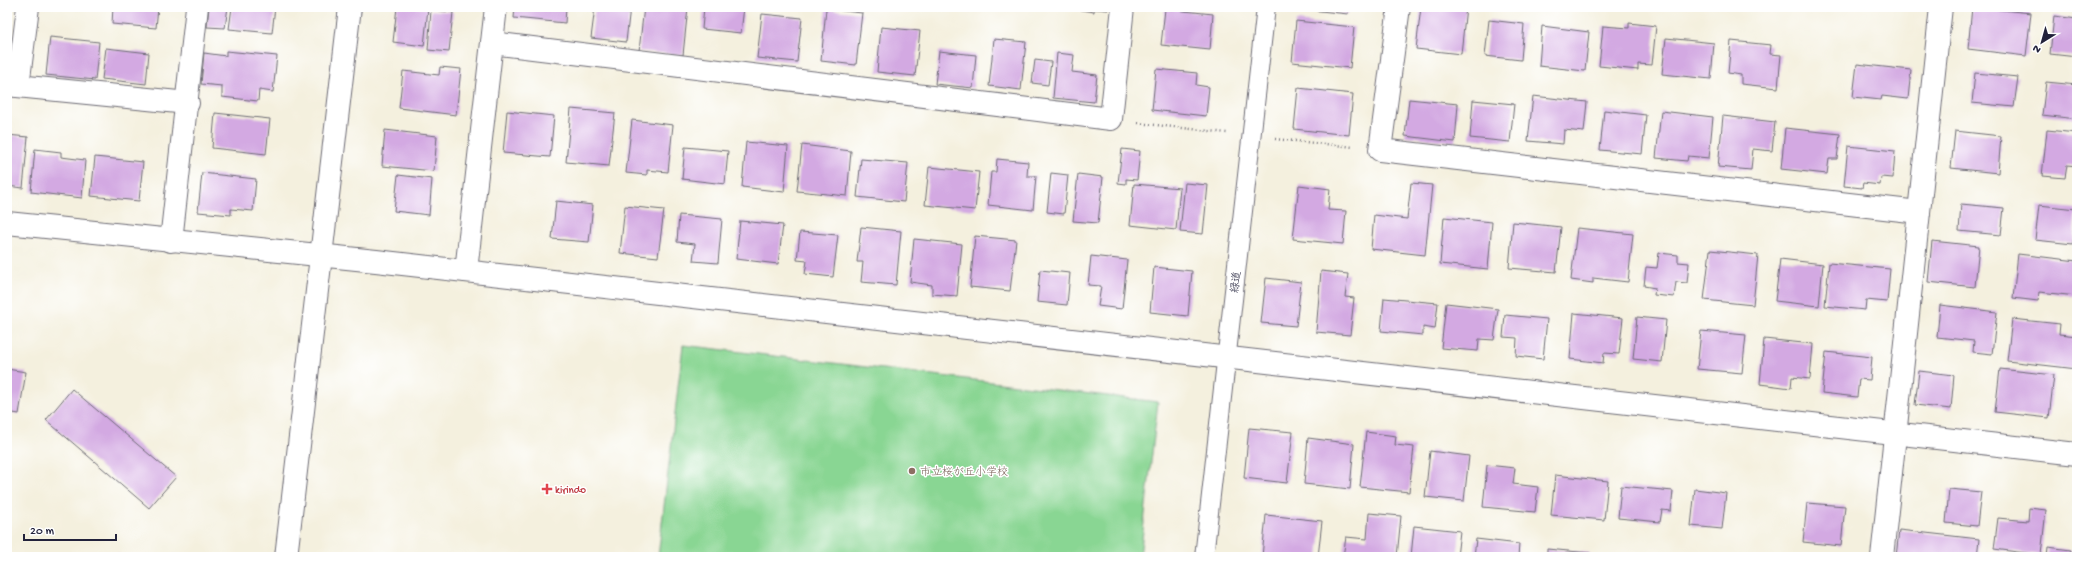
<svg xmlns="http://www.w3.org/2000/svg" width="2084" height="564" viewBox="0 0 2084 564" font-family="'Gochi Hand','Klee One',sans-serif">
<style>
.green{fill:#89d693;stroke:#567c67}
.building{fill:#d3a9e2}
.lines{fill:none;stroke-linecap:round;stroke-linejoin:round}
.pedestrian-casing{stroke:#6c6a74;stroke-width:20}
.minor-casing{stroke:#6c6a74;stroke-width:24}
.tertiary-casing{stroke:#6c6a74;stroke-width:24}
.path{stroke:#6c6a74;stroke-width:2.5;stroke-dasharray:1 3;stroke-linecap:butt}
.pedestrian{stroke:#fff;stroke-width:18}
.minor{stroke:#fff;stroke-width:22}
.tertiary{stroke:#fff;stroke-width:22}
.education-dot{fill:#8d6e63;stroke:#fff;stroke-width:1.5}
.health-dot{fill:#e0444e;stroke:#fff;stroke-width:1.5}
.labels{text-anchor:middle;stroke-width:3;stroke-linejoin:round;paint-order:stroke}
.street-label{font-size:11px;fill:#22223b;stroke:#fff}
.education-label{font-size:11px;fill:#785e54;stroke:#fff;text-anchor:start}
.health-label{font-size:11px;fill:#be3a42;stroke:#fff;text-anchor:start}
</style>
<rect width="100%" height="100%" fill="#fff"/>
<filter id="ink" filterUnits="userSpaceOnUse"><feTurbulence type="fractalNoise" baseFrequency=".025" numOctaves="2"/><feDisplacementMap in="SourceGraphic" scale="8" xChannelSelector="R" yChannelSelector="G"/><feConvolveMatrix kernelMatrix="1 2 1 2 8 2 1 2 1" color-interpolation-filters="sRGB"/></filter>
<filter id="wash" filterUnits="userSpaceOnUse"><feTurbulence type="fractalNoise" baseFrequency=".012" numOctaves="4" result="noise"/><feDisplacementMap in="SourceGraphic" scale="16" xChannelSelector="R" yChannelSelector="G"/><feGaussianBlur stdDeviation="0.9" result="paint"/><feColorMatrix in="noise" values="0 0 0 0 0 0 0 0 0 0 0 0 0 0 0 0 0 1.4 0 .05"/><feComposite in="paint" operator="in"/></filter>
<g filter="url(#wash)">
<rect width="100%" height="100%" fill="#f4f0de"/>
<path class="green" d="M 683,345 L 1158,402 L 1140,557 L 658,557 Z"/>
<g id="blocks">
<g class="building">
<path d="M 113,7 L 158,7 L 156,28 L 112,24 Z"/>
<path d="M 209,7 L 228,7 L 225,28 L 207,27 Z"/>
<path d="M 232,7 L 275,7 L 272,33 L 229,29 Z"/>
<path d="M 397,7 L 428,8 L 424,46 L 393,42 Z"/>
<path d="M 515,7 L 566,7 L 565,23 L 514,18 Z"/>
<path d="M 595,7 L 630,7 L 626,42 L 591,38 Z"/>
<path d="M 644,7 L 688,7 L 683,55 L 639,51 Z"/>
<path d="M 704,7 L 744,7 L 741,33 L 702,29 Z"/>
<path d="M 1061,7 L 1108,7 L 1108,10 L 1094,9 L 1094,12 Z"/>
<path d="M 1302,7 L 1349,7 L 1348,14 L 1302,9 Z"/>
<path d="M 1421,7 L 1466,7 L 1461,54 L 1416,49 Z"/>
<path d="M 1972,7 L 2031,13 L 2026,56 L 1968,49 Z"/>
<path d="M 826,9 L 862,13 L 856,65 L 821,61 Z"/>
<path d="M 1165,9 L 1213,14 L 1210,50 L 1161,45 Z"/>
<path d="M 431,10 L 453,12 L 449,52 L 428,50 Z"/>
<path d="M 762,14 L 802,18 L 797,62 L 757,58 Z"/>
<path d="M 2054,16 L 2077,19 L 2077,57 L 2050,54 Z"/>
<path d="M 1489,20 L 1524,24 L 1521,60 L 1485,56 Z"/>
<path d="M 1296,21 L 1354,27 L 1350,68 L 1292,62 Z"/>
<path d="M 1629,23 L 1656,26 L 1652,65 L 1638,64 L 1638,70 L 1599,66 L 1603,26 L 1629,28 Z"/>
<path d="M 1542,26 L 1589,32 L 1585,71 L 1539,66 Z"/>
<path d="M 881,27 L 920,31 L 915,76 L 877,72 Z"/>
<path d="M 50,37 L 99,42 L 95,80 L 46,75 Z"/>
<path d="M 1666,38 L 1714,43 L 1711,79 L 1662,74 Z"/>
<path d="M 994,39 L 1026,42 L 1021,90 L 989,86 Z"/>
<path d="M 1731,41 L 1771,45 L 1770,54 L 1781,55 L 1778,88 L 1741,84 L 1741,75 L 1728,73 Z"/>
<path d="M 106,48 L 149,53 L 146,84 L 102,79 Z"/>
<path d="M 226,51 L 277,56 L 273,92 L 259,90 L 258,101 L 222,97 L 222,86 L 201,84 L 204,53 L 226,56 Z"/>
<path d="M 939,51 L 976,55 L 973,88 L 935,84 Z"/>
<path d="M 1057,53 L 1074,55 L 1072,72 L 1097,75 L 1094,102 L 1053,98 Z"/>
<path d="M 1035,60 L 1051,62 L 1048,85 L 1032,83 Z"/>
<path d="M 1857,64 L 1911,70 L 1908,99 L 1882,96 L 1881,100 L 1853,97 Z"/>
<path d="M 440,67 L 461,69 L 456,115 L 399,108 L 403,71 L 439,75 Z"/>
<path d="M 1156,69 L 1197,73 L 1196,85 L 1209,87 L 1206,116 L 1152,110 Z"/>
<path d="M 1975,73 L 2018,77 L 2014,107 L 1972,103 Z"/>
<path d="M 2046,82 L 2077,85 L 2077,119 L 2042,115 Z"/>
<path d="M 1298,88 L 1353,94 L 1349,135 L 1294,129 Z"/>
<path d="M 1533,96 L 1587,102 L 1584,132 L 1564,130 L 1563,144 L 1528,141 Z"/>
<path d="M 1409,99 L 1458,104 L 1455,142 L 1405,136 Z"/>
<path d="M 1473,100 L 1514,104 L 1510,142 L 1470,138 Z"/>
<path d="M 571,109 L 615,113 L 609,166 L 566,162 Z"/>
<path d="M 1604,110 L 1646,115 L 1642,154 L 1600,150 Z"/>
<path d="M 507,111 L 554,116 L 550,157 L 503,153 Z"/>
<path d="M 1661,111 L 1713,117 L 1709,158 L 1688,156 L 1687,161 L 1656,158 Z"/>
<path d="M 215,113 L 270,119 L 266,154 L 212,148 Z"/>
<path d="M 1723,116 L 1775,122 L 1772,151 L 1753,149 L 1751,170 L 1718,167 Z"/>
<path d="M 632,120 L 673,125 L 668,172 L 647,170 L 647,175 L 626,173 Z"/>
<path d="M 1785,128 L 1840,134 L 1837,159 L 1829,159 L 1827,174 L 1781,169 Z"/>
<path d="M 385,130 L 437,136 L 434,171 L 382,166 Z"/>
<path d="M 2047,130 L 2077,133 L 2077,166 L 2067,165 L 2065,178 L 2042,176 Z"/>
<path d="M 1955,131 L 2001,136 L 1998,173 L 1951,168 Z"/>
<path d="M 7,135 L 28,137 L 23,188 L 7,186 Z"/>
<path d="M 746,142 L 788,146 L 784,192 L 742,187 Z"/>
<path d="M 802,145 L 851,151 L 847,196 L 797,191 Z"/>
<path d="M 1848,146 L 1895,151 L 1893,178 L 1881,177 L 1880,185 L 1863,183 L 1862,188 L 1844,186 Z"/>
<path d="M 685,147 L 728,151 L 725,184 L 682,179 Z"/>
<path d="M 35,149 L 61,152 L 61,157 L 85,160 L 82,198 L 31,192 Z"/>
<path d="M 1122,149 L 1140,151 L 1137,180 L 1126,179 L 1126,184 L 1118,183 Z"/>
<path d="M 95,157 L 143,162 L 139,201 L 91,196 Z"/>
<path d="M 861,159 L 908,163 L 904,202 L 857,197 Z"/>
<path d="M 997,159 L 1028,162 L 1027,176 L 1036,176 L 1033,210 L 988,205 L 991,172 L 996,172 Z"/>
<path d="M 929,167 L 979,172 L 975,210 L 925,205 Z"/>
<path d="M 202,173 L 256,179 L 253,211 L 231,209 L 231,215 L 198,212 Z"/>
<path d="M 1051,173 L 1068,175 L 1064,214 L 1047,212 Z"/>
<path d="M 1078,174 L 1103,177 L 1098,223 L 1073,221 Z"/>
<path d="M 398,175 L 432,179 L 429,215 L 394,211 Z"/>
<path d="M 1185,183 L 1208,185 L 1203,234 L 1180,232 Z"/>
<path d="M 1411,183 L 1432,185 L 1425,255 L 1371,249 L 1374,215 L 1407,219 Z"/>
<path d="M 1134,184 L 1180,188 L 1176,230 L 1130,225 Z"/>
<path d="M 1299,185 L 1330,189 L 1328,210 L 1346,211 L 1343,244 L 1293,239 Z"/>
<path d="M 556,201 L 593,205 L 589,242 L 552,239 Z"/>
<path d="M 1961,204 L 2004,208 L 2001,235 L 1959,231 Z"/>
<path d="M 2039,205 L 2076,209 L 2073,244 L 2035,240 Z"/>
<path d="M 625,206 L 664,210 L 658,257 L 620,253 Z"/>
<path d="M 679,215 L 722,219 L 718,263 L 693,261 L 695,244 L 677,242 Z"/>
<path d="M 1444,217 L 1492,222 L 1488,269 L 1440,264 Z"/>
<path d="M 740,221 L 783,225 L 778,264 L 736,259 Z"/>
<path d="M 1513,222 L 1561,227 L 1556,272 L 1509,268 Z"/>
<path d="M 861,227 L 901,231 L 896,285 L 861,282 L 863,262 L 857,262 Z"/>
<path d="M 1577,228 L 1633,234 L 1628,282 L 1593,278 L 1593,283 L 1571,280 Z"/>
<path d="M 800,232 L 838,235 L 833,277 L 805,274 L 807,261 L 797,260 Z"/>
<path d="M 975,236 L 1016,240 L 1010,291 L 970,287 Z"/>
<path d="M 914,239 L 962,244 L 957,296 L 932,294 L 932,285 L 910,282 Z"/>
<path d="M 1932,241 L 1979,246 L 1975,287 L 1928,282 Z"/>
<path d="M 1710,250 L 1758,255 L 1753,305 L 1704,300 Z"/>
<path d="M 1659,253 L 1678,255 L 1678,262 L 1689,263 L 1687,283 L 1676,282 L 1674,297 L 1654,295 L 1655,288 L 1644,286 L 1646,267 L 1657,268 Z"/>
<path d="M 2018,254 L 2077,261 L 2077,296 L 2039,292 L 2038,301 L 2013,298 Z"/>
<path d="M 1091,256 L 1127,260 L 1122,309 L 1098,306 L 1101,286 L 1088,285 Z"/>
<path d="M 1780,259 L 1823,264 L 1819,306 L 1775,301 Z"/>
<path d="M 1829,263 L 1890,269 L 1887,302 L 1866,300 L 1865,310 L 1825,306 Z"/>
<path d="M 1154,267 L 1192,271 L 1188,316 L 1150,312 Z"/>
<path d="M 1040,270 L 1070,273 L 1067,305 L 1037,302 Z"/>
<path d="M 1321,271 L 1348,274 L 1345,297 L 1354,298 L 1350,335 L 1316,332 Z"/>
<path d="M 1266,278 L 1301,282 L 1296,326 L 1261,323 Z"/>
<path d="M 1384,298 L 1438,303 L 1435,329 L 1423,327 L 1423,335 L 1381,331 Z"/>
<path d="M 1446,303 L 1498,309 L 1494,340 L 1479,339 L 1478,351 L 1441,348 Z"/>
<path d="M 1940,305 L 1997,312 L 1992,354 L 1973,352 L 1974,341 L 1937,337 Z"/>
<path d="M 1574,313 L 1623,318 L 1619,354 L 1604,353 L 1603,363 L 1570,359 Z"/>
<path d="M 1505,315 L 1547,319 L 1543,359 L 1516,356 L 1517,338 L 1503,337 Z"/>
<path d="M 1637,317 L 1666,320 L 1662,362 L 1633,359 Z"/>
<path d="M 2012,319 L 2060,324 L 2059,334 L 2077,336 L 2077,369 L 2007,361 Z"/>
<path d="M 1701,331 L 1746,335 L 1742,373 L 1697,369 Z"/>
<path d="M 1764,339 L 1813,344 L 1810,379 L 1792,377 L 1791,388 L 1760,384 Z"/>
<path d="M 1826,352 L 1872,357 L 1870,380 L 1859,379 L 1857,397 L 1822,393 Z"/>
<path d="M 7,369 L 26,372 L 19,414 L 7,412 Z"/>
<path d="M 2000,369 L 2054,375 L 2049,418 L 1995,412 Z"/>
<path d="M 1919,371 L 1954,375 L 1951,409 L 1915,405 Z"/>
<path d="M 72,389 L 176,477 L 149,508 L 46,420 Z"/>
<path d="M 1249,428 L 1293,432 L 1287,483 L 1244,478 Z"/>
<path d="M 1366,432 L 1396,436 L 1395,445 L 1414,447 L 1409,492 L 1360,487 Z"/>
<path d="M 1308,438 L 1354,444 L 1350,489 L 1304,484 Z"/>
<path d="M 1430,451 L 1469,456 L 1464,501 L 1425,497 Z"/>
<path d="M 1487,465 L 1515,468 L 1513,484 L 1538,487 L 1535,512 L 1483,507 Z"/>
<path d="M 1555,475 L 1608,481 L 1604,520 L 1551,515 Z"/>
<path d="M 1621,486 L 1673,491 L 1671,511 L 1662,510 L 1660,522 L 1618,518 Z"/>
<path d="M 1695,489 L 1726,493 L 1722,529 L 1691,526 Z"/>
<path d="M 1949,489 L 1981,492 L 1977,526 L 1946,523 Z"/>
<path d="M 1807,503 L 1845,506 L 1841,546 L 1803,542 Z"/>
<path d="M 2029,508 L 2046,510 L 2041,555 L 1994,549 L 1998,518 L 2028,521 Z"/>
<path d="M 1369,513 L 1401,516 L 1397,557 L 1343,557 L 1346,537 L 1367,539 Z"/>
<path d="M 1266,515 L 1322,521 L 1318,557 L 1262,557 Z"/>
<path d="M 1414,526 L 1460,531 L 1457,557 L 1411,557 Z"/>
<path d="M 1899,530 L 1979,539 L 1977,557 L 1896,557 Z"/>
<path d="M 1476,539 L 1519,544 L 1518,557 L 1474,557 Z"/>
<path d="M 2048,547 L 2071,550 L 2070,557 L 2047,557 Z"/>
<path d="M 1547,549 L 1590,553 L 1590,557 L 1547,557 Z"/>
<path d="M 119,553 L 120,557 L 110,557 Z"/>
</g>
</g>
</g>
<g filter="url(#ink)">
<use href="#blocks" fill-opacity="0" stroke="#6c6a74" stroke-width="1"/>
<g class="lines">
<defs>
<path id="pedestrian" d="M 1204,557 L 1266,7"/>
<g id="minor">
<path d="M 1399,7 L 1380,150 L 1919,212"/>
<path d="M 492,43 L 1111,119 L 1123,7"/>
<path d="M 7,85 L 188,103"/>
<path d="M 18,86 L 28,7"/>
<path d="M 171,241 L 197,7"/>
<path d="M 466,271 L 496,7"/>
<path d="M 1882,557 L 1941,7"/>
</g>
<g id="tertiary">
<path d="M 7,223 L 376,261 L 2077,454"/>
<path d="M 286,557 L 350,7"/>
</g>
</defs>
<use href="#pedestrian" class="pedestrian-casing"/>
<use href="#minor" class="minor-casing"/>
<use href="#tertiary" class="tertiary-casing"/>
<g class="path">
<path d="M 1138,123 L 1227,133"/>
<path d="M 1275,139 L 1354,147"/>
</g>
<use href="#pedestrian" class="pedestrian"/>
<use href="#minor" class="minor"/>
<use href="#tertiary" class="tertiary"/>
</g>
</g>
<circle class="education-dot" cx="912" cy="471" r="4"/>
<path class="health-dot" d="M545 483h4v4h4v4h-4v4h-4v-4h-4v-4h4z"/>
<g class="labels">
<g class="street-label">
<text transform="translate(1235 282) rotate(-84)" y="4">緑道</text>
</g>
<g class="education-label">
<text x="920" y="475">市立桜が丘小学校</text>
</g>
<g class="health-label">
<text x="555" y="493">kirindo</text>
</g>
</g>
<rect width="2084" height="564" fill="none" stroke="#fff" stroke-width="24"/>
<g transform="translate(2042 42) rotate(217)" stroke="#ffffff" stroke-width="3" paint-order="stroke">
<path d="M0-3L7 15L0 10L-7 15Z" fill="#22223b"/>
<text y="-6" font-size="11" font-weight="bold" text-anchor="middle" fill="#22223b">N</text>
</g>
<path d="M24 534v6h92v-6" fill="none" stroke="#22223b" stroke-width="2"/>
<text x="30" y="534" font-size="12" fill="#22223b" stroke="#ffffff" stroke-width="3" paint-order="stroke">20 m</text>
</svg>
